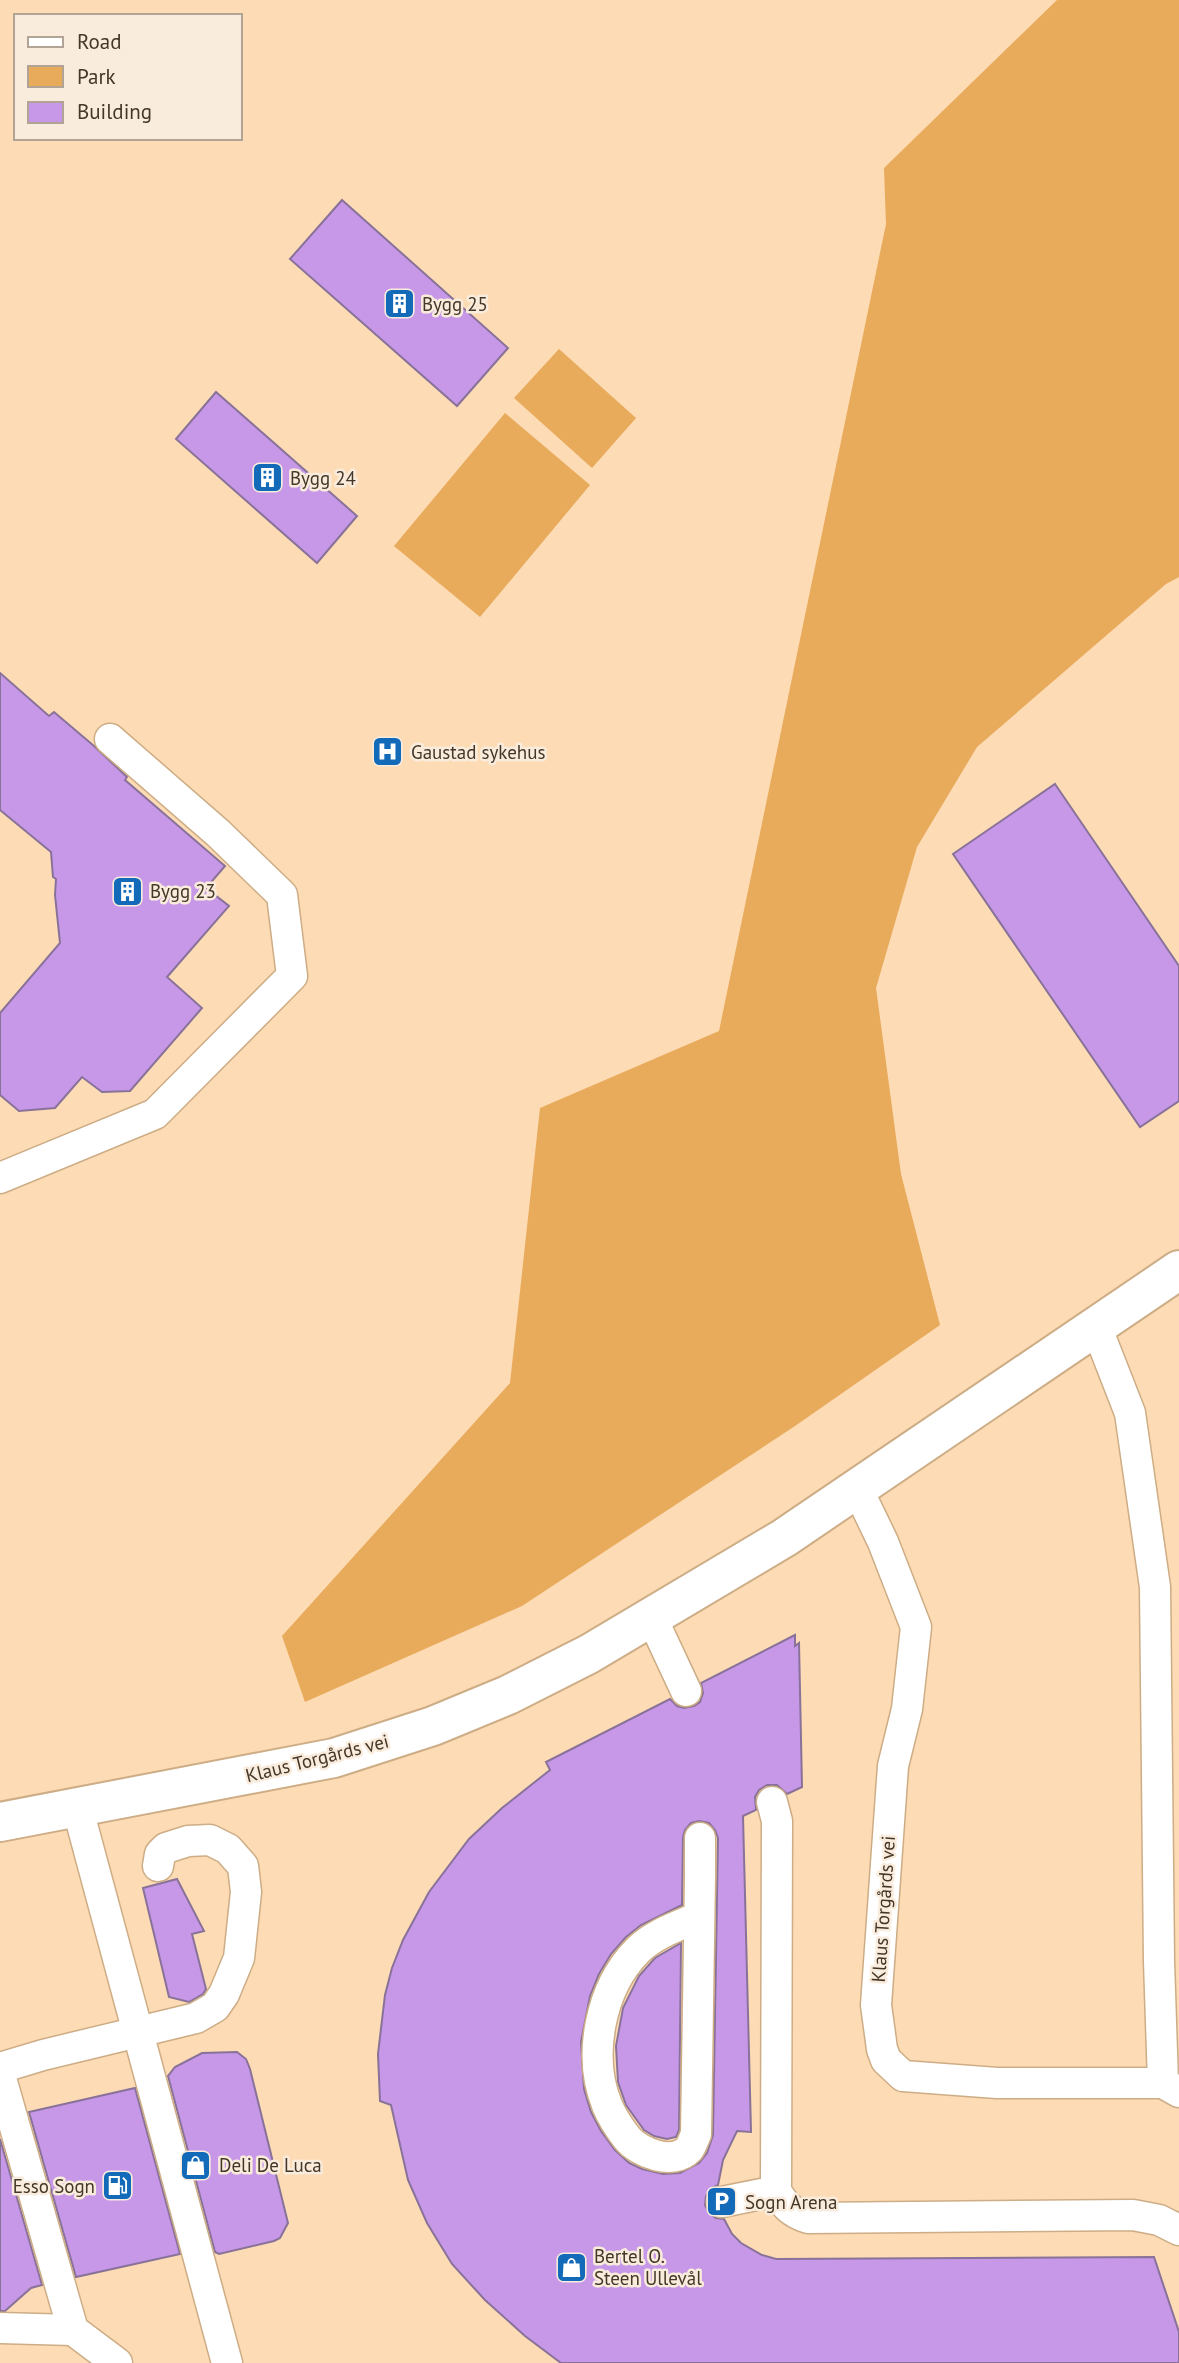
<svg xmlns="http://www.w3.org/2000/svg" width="1179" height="2363" viewBox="0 0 1179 2363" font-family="'PT Sans',sans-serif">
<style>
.green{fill:#e8aa5b}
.building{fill:#c898e8;stroke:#897299;stroke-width:2;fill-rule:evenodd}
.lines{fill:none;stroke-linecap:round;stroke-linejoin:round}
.lane-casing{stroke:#cdad86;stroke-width:33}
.secondary-casing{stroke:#cdad86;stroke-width:42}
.lane{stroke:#fff;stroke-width:30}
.secondary{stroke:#fff;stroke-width:38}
.labels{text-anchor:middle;stroke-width:5;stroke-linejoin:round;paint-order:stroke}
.poi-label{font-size:19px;fill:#443727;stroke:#faecdd;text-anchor:start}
.street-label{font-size:19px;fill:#443727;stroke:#faecdd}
</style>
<rect width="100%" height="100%" fill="#fddbb4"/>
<g class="green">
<path d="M 1057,0 L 1179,0 L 1179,577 L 1166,584 L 977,747 L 917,847 L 876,988 L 901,1174 L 940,1325 L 795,1426 L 522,1606 L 305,1702 L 282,1636 L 510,1383 L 540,1108 L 719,1031 L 886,224 L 884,168 Z"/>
<path d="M 559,349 L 636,418 L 592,468 L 514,398 Z"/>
<path d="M 505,413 L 590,485 L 480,617 L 394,546 Z"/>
</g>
<g class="building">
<path d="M 342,200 L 508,348 L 457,406 L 290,259 Z"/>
<path d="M 216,392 L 357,516 L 317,563 L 176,439 Z"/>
<path d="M 0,673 L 49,716 L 54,712 L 94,746 L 127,777 L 125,780 L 225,866 L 206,888 L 229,906 L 167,977 L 202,1008 L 130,1091 L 102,1092 L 82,1077 L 55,1108 L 19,1111 L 0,1095 L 0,1013 L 60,943 L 55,895 L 56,879 L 53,877 L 51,852 L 0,810 Z"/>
<path d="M 1055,784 L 1179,966 L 1179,1101 L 1140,1127 L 953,854 Z"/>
<path d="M 795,1635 L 795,1646 L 799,1643 L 802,1787 L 787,1794 L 777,1785 L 767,1785 L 759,1790 L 755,1797 L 756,1810 L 743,1816 L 751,2132 L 737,2131 L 723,2160 L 718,2185 L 710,2189 L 706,2196 L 705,2205 L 709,2213 L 716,2218 L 724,2219 L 732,2234 L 741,2243 L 762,2255 L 776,2259 L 1154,2257 L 1179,2332 L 1179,2363 L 561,2363 L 525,2336 L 485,2300 L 452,2264 L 427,2223 L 408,2180 L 391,2105 L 380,2101 L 378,2054 L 385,1995 L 392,1968 L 403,1940 L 429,1892 L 469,1839 L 502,1808 L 550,1770 L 546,1762 L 670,1699 L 677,1706 L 684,1708 L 694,1706 L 700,1702 L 703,1693 L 701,1683 ZM 699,1821 L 709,1823 L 715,1830 L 718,1838 L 713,2135 L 707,2153 L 699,2163 L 680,2173 L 663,2174 L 642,2169 L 629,2163 L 615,2150 L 601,2131 L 591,2112 L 584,2089 L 581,2042 L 590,1996 L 599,1974 L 611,1954 L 626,1937 L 641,1925 L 682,1905 L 683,1837 L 685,1830 L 691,1823 Z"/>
<path d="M 177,1879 L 204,1931 L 192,1934 L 206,1989 L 203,1994 L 189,2002 L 169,1997 L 143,1888 Z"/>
<path d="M 681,1943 L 679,2130 L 676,2137 L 667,2139 L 654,2136 L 644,2130 L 626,2105 L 618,2082 L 616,2046 L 623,2008 L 639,1976 L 655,1958 Z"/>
<path d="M 237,2052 L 246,2059 L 250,2069 L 288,2223 L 280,2238 L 274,2241 L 219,2254 L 215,2252 L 168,2076 L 175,2067 L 202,2053 Z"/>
<path d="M 135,2088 L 180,2254 L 76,2277 L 29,2112 Z"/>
<path d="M 0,2139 L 42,2285 L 31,2288 L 5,2311 L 0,2311 Z"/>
</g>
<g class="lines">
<defs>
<g id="lane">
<path d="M 0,1178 L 155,1114 L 292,976 L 282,895 L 218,833 L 110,739"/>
<path d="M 1096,1326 L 1130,1413 L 1155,1587 L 1159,1961 L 1163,2083"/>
<path d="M 857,1488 L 883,1542 L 916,1627 L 907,1709 L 893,1766 L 876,2005 L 882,2049 L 886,2060 L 903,2076 L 997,2083 L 1163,2083 L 1179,2092"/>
<path d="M 651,1616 L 686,1691"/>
<path d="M 772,1802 L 777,1821 L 776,2191 C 785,2206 792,2213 808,2218 L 1133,2215 L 1159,2220 L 1179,2230"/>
<path d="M 77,1806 L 227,2363"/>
<path d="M 699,1917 C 678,1926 654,1934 638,1950 C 600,1988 587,2056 607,2105 C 611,2115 620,2129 627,2138 C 639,2153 673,2166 689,2149 C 692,2145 694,2138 696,2134 L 700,1877 L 700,1838"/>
<path d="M 0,2068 L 43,2055 L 196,2018 L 215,2007 L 224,1994 L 239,1958 L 246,1892 L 243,1866 L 228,1849 L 210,1840 L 188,1841 L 166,1848 L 160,1854 L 158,1866"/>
<path d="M 0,2075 L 73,2330 L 117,2363"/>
<path d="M 722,2202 L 776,2191"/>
<path d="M 0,2328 L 73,2330"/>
</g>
<path id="secondary" d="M 0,1822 L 334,1758 L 433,1726 L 508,1695 L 589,1654 L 784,1538 L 1179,1270"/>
</defs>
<use href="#lane" class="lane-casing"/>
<use href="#secondary" class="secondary-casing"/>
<use href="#lane" class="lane"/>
<use href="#secondary" class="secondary"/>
</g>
<defs>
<symbol id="building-square" viewBox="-11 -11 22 22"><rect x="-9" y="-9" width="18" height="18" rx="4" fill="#126ab8" stroke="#faecdd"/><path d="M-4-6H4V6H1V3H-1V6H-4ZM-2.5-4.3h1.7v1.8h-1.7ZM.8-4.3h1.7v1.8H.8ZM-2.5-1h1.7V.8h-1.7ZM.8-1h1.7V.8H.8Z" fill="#fff"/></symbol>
<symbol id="hospital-square" viewBox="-11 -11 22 22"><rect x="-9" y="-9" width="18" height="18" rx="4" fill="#126ab8" stroke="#faecdd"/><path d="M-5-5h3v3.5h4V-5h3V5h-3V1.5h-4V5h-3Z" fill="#fff"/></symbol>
<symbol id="shop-square" viewBox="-11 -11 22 22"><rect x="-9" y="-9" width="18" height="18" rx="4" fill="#126ab8" stroke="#faecdd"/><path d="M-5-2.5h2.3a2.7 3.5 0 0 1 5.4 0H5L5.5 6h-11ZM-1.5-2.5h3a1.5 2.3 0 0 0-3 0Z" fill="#fff"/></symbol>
<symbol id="fuel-square" viewBox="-11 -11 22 22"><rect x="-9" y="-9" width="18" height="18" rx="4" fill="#126ab8" stroke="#faecdd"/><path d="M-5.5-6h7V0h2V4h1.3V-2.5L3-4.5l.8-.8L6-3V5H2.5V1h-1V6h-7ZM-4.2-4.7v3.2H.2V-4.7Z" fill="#fff"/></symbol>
<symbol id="parking-square" viewBox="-11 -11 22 22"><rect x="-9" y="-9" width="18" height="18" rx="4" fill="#126ab8" stroke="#faecdd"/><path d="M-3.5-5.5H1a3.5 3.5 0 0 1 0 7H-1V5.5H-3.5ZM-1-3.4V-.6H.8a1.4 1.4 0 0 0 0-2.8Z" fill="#fff"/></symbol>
</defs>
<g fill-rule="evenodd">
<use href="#building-square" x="382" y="286" width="35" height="35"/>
<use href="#building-square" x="250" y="460" width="35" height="35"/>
<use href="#hospital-square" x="370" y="734" width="35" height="35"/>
<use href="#building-square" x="110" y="874" width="35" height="35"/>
<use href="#shop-square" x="178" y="2148" width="35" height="35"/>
<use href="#fuel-square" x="100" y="2168" width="35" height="35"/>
<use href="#parking-square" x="704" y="2184" width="35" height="35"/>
<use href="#shop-square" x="554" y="2250" width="35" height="35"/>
</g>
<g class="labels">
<g class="poi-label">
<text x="422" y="311">Bygg 25</text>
<text x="290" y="485">Bygg 24</text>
<text x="411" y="759">Gaustad sykehus</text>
<text x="150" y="898">Bygg 23</text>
<text x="219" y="2172">Deli De Luca</text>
<text x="95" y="2193" text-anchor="end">Esso Sogn</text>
<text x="745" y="2209">Sogn Arena</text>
<text x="594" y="2263">Bertel O.<tspan x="594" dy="22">Steen Ullevål</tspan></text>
</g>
<g class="street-label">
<text transform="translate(317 1758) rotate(-14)" y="7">Klaus Torgårds vei</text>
<text transform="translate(883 1909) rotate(-86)" y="7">Klaus Torgårds vei</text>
</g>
</g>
<rect x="14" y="14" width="228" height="126" fill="#faecdd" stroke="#b1a494" stroke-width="2"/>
<rect x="28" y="37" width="35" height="10" fill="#ffffff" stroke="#b1a494" stroke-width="2"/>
<text x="77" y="49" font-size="21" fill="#443727">Road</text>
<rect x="28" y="66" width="35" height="21" fill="#e8aa5b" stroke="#b1a494" stroke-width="2"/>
<text x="77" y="84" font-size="21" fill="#443727">Park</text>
<rect x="28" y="102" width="35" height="21" fill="#c898e8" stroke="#b1a494" stroke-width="2"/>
<text x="77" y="119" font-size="21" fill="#443727">Building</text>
</svg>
